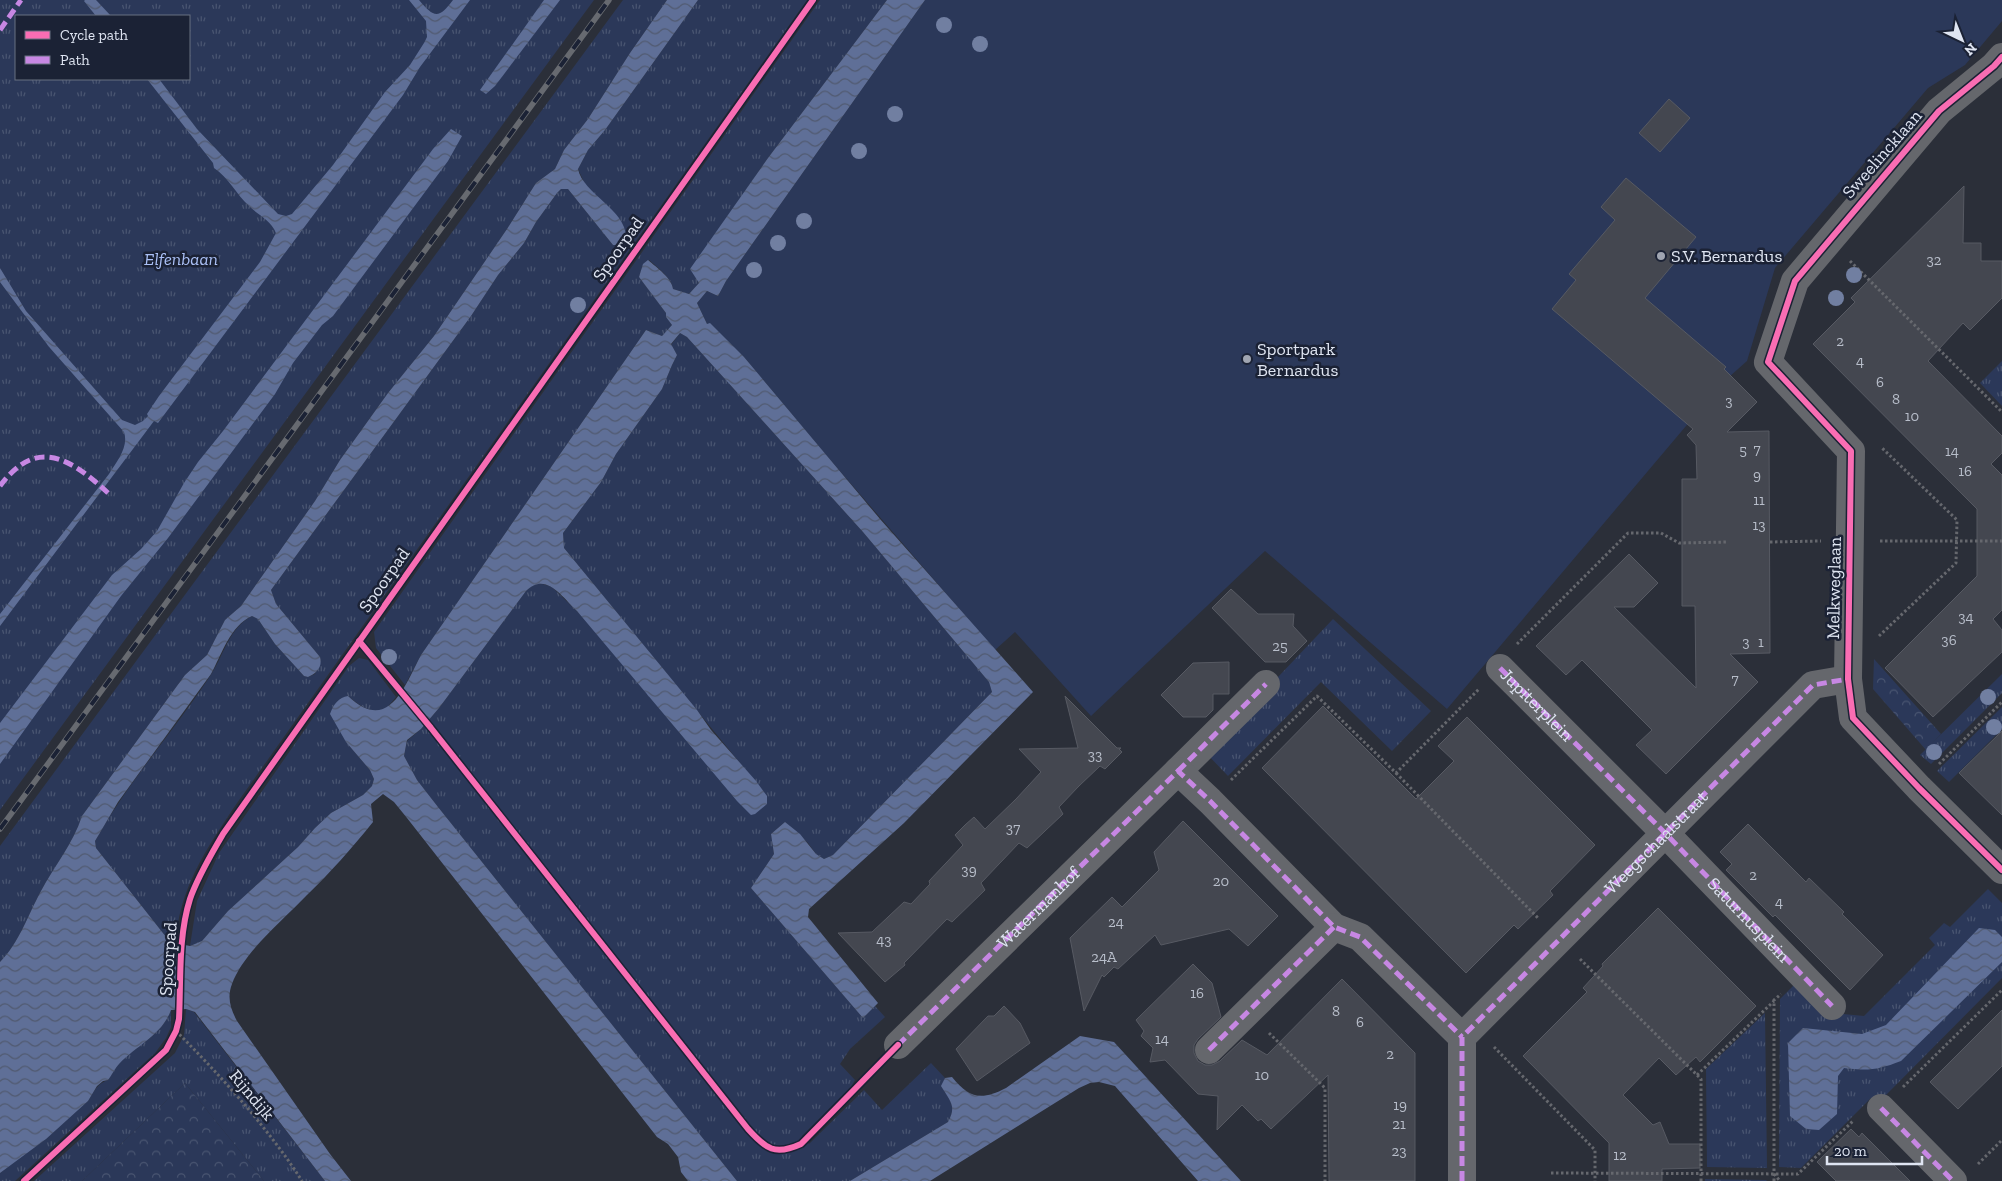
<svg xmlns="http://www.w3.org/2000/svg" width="2002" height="1181" viewBox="0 0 2002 1181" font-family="'Zilla Slab',serif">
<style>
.grass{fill:url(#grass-tufts);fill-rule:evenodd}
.forest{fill:url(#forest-crowns)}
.pitch{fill:#2b3859}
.water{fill:url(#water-waves)}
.building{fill:#444750;stroke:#575a63}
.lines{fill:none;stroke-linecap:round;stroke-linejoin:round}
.path{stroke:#66686e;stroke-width:3;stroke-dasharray:2.5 2.5;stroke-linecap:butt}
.minor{stroke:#65676c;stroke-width:28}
.rail-casing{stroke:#676a70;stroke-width:5.5}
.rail{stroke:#1b2235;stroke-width:4;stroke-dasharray:11;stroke-linecap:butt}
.quiet{stroke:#c787e3;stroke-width:5;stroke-dasharray:10 5;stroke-linecap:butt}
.cycleway-casing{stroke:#1b2235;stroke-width:9}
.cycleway{stroke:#f96db3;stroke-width:6}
.tree{fill:#717fa1}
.poi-dot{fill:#a0a5b1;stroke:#1b2235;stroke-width:2}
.labels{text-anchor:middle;stroke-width:5;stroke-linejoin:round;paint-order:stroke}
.number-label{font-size:15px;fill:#b8beca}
.street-label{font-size:18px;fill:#dfe5f2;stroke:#1b2235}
.poi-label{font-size:18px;fill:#dfe5f2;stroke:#1b2235;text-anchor:start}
.park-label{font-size:18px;font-style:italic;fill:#aac0f6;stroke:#1b2235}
</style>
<defs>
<pattern id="grass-tufts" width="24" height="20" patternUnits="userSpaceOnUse" patternTransform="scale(1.25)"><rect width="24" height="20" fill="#2b3859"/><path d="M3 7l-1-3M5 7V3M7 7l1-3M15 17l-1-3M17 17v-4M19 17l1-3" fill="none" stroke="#495571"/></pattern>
<pattern id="forest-crowns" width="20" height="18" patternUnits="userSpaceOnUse" patternTransform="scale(1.25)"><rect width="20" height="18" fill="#2b3859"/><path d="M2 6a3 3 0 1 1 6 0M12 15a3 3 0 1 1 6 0" fill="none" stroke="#495571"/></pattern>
<pattern id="water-waves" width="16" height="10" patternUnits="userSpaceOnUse" patternTransform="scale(1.25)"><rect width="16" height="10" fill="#5f6f97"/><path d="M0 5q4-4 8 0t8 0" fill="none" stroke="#515a70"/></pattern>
</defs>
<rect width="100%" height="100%" fill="#2b2f39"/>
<g class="grass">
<path d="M 0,0 L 594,0 L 0,810 ZM 16,16 L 189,16 L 189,79 L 16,79 Z"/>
<path d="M 623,0 L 667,0 L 630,53 L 588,119 L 564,150 L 555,169 L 536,183 L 507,229 L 434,336 L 388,393 L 340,460 L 315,501 L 241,606 L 225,620 L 207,655 L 185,675 L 82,816 C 73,844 54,866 41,891 C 28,915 19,943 0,962 L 0,846 Z"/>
<path d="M 698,0 L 807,0 L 237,803 C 208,846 177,891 176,944 L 170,942 L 96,848 L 95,841 L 98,836 C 131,778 176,729 212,673 C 224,654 230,627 252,616 L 258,619 L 275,644 L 304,676 L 308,677 L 315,674 L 321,661 L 320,657 L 276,604 L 271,590 L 471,316 L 498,275 L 524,243 L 536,222 L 557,193 L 561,189 L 568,189 L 613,245 L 578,169 L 588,150 L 605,130 Z"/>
<path d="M 820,0 L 887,0 L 768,158 L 691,269 L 699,283 L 689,294 L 673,289 C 672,278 657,267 649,260 L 643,265 L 639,277 L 666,313 L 666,317 L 672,325 L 662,336 L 646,330 L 421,655 L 405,685 L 376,648 L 374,632 Z"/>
<path d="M 680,333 L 687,337 L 863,532 L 989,682 L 992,692 L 833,855 L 824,859 L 816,854 L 808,843 L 785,822 L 771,834 L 774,854 L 751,888 L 863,1018 L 875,1006 L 885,1017 L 850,1049 L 840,1064 L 855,1080 L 851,1087 L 802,1136 L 809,1144 L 864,1090 L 882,1110 L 931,1063 L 945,1078 L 942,1087 C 950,1101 957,1106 948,1122 L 850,1181 L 737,1181 L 438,807 L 417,780 L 404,756 L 407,741 L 421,729 L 439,708 L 526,591 C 535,582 540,582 552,587 L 767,796 L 564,548 L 563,533 L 601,482 L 616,454 L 662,389 L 672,365 L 677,355 L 671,345 Z"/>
<path d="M 2002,361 L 2002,406 L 1980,383 Z"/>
<path d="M 1333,619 L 1431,711 L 1392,751 L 1321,682 L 1228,776 L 1206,753 Z"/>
<path d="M 359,658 L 368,660 L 396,697 L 385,710 C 369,713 360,706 348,696 L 346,742 L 370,770 L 374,779 L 372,786 L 363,795 L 331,813 L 315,828 L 298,847 L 228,911 L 202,941 L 190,946 L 197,901 L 219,853 L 349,666 Z"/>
<path d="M 2002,674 L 2002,693 L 1931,764 L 1920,755 Z"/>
<path d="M 2002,707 L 2002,729 L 1949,782 L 1937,771 Z"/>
<path d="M 1988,889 L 2002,903 L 2002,978 L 1886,1095 L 1871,1098 L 1801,1168 L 1779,1167 L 1780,999 L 1795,984 L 1822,1012 L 1864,1016 L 1935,945 L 1929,938 L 1944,923 L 1950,927 Z"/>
<path d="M 186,1009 L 194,1012 L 325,1181 L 264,1181 L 185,1083 L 82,1181 L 34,1181 L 175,1053 L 184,1035 Z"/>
<path d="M 171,1010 L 171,1027 L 166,1038 L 155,1053 L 15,1181 L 0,1181 L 0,1173 L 88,1101 C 93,1092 98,1083 108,1080 C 112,1074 115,1068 119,1063 C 137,1045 162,1035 171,1010 Z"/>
<path d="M 1765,1013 L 1767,1168 L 1707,1167 L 1706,1069 Z"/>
<path d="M 1705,1179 L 1766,1180 L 1767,1181 L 1705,1181 Z"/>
</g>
<g class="forest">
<path d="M 1874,659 L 1941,734 L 1926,750 L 1873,689 Z"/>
<path d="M 185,1083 L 264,1181 L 82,1181 Z"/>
</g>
<path class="pitch" d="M 925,0 L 2002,0 L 2002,21 L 1965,65 L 1928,88 L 1775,268 L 1747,361 L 1729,377 L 1686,426 L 1447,709 L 1265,551 L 1091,716 L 1015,632 L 995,650 L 826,455 L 744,357 L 707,324 L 697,303 L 707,291 L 718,296 L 726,281 Z"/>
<g class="water">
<path d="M 85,0 L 96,0 L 111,16 L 96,16 L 84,1 Z"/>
<path d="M 409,0 L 419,0 C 434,18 439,19 453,0 L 470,0 L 420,67 L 403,95 L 158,423 L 154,421 L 0,626 L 0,614 L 109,474 C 117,461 129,447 124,432 L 50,348 L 23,313 L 0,282 L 0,268 L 26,311 L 122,420 L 135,425 L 143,421 L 148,416 L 147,414 L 159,396 L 260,262 L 276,233 C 271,220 258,215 249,206 C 236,194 229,178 214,168 L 213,163 L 147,79 L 159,79 L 197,129 L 278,214 L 286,216 L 292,214 L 333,165 L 385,92 L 410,65 L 424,43 L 427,37 L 426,21 Z"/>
<path d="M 544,0 L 560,0 L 495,86 L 486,94 L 480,90 Z"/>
<path d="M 667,0 L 698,0 L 605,130 L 588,150 L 578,169 C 583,194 627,210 626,238 L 617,245 L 613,245 L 568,189 L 561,189 L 557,193 L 536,222 L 524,243 L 498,275 L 471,316 L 271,590 L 276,604 L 320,657 C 323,667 316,674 308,677 L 304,676 L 275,644 L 258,619 L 252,616 C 230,626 222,654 211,674 L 118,802 L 98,836 L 95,841 L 96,848 L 170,942 L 190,946 L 202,941 L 228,911 L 298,847 L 315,828 L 331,813 L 363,795 L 372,786 L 374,779 L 370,770 L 346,742 L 330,714 C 333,705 339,697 348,696 C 388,734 404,688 421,655 L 646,330 L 662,336 L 672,325 L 666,317 L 666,313 L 639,277 L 643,264 L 648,260 C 657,268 672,278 673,289 L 689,294 L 699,283 L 690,269 L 768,158 L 887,0 L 925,0 L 726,281 L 718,296 L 707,291 L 697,303 L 707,324 L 710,323 L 744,357 L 880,519 L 1033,692 L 904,823 L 809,909 L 808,917 L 878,1003 L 863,1018 L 751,888 L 774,854 L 771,834 L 785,822 L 800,834 L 816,854 L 824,859 L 833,855 L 992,692 L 989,682 L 863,532 L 687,337 L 680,333 L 671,344 L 677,355 L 672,365 L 662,389 L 616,454 L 601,482 L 563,533 L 564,548 L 697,710 L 711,730 L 756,781 L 767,796 L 767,804 L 755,814 L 751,815 L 737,801 L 577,611 C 562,597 546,571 526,591 L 439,708 L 421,729 L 407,740 L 404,756 L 417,780 L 438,807 L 737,1181 L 688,1181 L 681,1172 L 678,1157 L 668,1144 L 657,1137 L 407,818 L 394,802 L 383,794 L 371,804 L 373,822 C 352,848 330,873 306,896 C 283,920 243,953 232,984 C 227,997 230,1008 237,1021 L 330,1154 L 351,1181 L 325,1181 L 195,1012 L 186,1009 L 171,1010 C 162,1035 137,1045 119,1064 C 115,1068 112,1075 108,1080 L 103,1081 L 97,1086 L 88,1101 L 46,1139 L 0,1173 L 0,962 C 19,943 28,915 41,891 C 54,866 73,844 82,816 L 185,675 L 207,655 L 225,620 L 241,606 L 315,501 L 340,460 L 388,393 L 434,336 L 507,229 L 536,183 L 555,169 L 564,150 L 588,119 L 630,53 Z"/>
<path d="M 451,129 L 462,136 L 448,161 L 333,316 L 322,325 L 293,363 L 275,394 L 168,538 L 121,596 L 0,764 L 0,723 L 112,575 L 141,549 L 157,531 L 184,483 L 198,462 L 223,431 L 433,149 Z"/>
<path d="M 1979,928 L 1995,930 L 2002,937 L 2002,962 L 1901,1061 C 1878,1070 1868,1071 1844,1068 L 1838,1076 L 1837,1114 L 1819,1130 L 1806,1129 L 1790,1116 L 1788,1043 L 1803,1028 L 1862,1034 L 1886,1025 Z"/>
<path d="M 1080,1036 L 1114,1042 L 1241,1181 L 1198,1181 L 1115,1086 L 1099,1082 L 1090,1083 L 1079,1088 L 930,1181 L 850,1181 L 948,1122 C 957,1106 950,1101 941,1086 L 945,1078 L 952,1077 C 969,1098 981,1101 1006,1088 Z"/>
</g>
<g class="building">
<path d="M 1669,99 L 1690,118 L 1660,152 L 1639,133 Z"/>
<path d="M 1626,178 L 1696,237 L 1645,298 L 1726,367 L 1724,369 L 1757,402 L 1727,432 L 1769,431 L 1770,653 L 1730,654 L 1758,682 L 1666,774 L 1636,745 L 1652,730 L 1582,660 L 1566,675 L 1536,646 L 1629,554 L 1658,583 L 1634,607 L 1614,607 L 1696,688 L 1695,606 L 1682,606 L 1682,479 L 1697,479 L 1696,445 L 1687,435 L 1693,429 L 1552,309 L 1576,280 L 1569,274 L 1615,220 L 1601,207 Z"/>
<path d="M 1964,186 L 1963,243 L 1981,243 L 1981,261 L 2002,261 L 2002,298 L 1970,330 L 1963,323 L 1928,361 L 2002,436 L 2002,453 L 1991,464 L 2002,475 L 2002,610 L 1993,619 L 2002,630 L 2002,652 L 1933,717 L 1885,668 L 1977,576 L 1977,509 L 1813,344 L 1855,302 L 1851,298 Z"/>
<path d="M 1231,589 L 1258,614 L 1294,614 L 1293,626 L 1307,641 L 1286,662 L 1265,662 L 1212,608 Z"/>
<path d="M 1229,662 L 1229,694 L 1213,694 L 1213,710 L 1206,717 L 1183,717 L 1161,695 L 1193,663 Z"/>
<path d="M 1065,696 L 1117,748 L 1121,748 L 1119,749 L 1122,752 L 1105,769 L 1100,766 L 1079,786 L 1059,807 L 1063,814 L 1027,848 L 1019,843 L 981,883 L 985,890 L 952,922 L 947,919 L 904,963 L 905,965 L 885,982 L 838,933 L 872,932 L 904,902 L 911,904 L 930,884 L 929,881 L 963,845 L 955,835 L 965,825 L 974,817 L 985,829 L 1016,799 L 1041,772 L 1019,749 L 1078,748 Z"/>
<path d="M 1323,706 L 1416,799 L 1454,761 L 1438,746 L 1467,717 L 1595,845 L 1550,891 L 1553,895 L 1518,929 L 1514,925 L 1466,973 L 1262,768 Z"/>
<path d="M 2002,731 L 2002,815 L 1959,773 Z"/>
<path d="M 1183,821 L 1278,916 L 1248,946 L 1229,929 L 1161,945 L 1155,935 L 1118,969 L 1114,967 L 1104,977 L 1102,975 L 1084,1011 L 1070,938 L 1112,897 L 1122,907 L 1159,870 L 1154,852 Z"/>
<path d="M 1748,824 L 1806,882 L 1809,878 L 1844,912 L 1842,914 L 1883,955 L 1850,990 L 1775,915 L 1773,917 L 1726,870 L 1732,864 L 1720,852 Z"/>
<path d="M 1658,908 L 1756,1006 L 1700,1062 L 1696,1057 L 1676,1075 L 1659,1058 L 1623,1095 L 1653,1125 L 1660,1122 L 1669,1144 L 1700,1144 L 1700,1168 L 1662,1169 L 1662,1181 L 1609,1181 L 1609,1143 L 1523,1056 L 1587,992 L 1583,988 L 1603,966 L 1602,964 Z"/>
<path d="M 1193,964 L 1212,983 L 1221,1017 L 1198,1039 L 1194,1045 L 1194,1053 L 1198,1061 L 1205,1065 L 1212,1065 L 1220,1061 L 1242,1040 L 1267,1055 L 1342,979 L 1415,1053 L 1415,1181 L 1329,1181 L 1328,1075 L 1271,1129 L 1261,1119 L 1258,1121 L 1242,1105 L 1217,1130 L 1218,1096 L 1198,1094 L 1165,1060 L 1150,1062 L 1153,1048 L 1141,1036 L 1144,1031 L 1136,1020 Z"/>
<path d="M 1004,1006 L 1020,1023 L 1030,1043 L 977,1081 L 956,1049 L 988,1016 L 994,1016 Z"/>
<path d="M 2002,1010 L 2002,1066 L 1958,1109 L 1930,1082 Z"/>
<path d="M 1851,1129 L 1859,1137 L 1862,1133 L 1910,1181 L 1836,1181 L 1817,1162 Z"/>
</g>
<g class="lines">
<g class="path">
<path d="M 1850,261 L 2002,412"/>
<path d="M 1880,541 L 2002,541"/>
<path d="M 1770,542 L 1821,541"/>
<path d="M 1879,636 L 1956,563 L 1957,520 L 1881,447"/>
<path d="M 1517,644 L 1628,533 L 1661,533 L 1679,543 L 1727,542"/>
<path d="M 1939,764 L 2002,702"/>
<path d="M 1396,773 L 1538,918"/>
<path d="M 1231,780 L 1317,696 L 1396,773 L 1479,689"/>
<path d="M 1580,959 L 1701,1079 L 1701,1181"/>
<path d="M 176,1031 C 220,1075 269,1129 302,1181"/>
<path d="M 1269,1033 L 1325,1088 L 1325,1181"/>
<path d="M 1494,1047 L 1595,1150 L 1595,1181"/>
<path d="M 1697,1075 L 1774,1001"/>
<path d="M 1903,1087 L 2002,990"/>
<path d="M 1978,1164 L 2002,1140"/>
<path d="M 1551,1173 L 1798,1174 L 1853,1121"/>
<path d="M 1774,1174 L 1780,1181"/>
<path d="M 1774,1181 L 1774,1000 L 1781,994"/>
</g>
<g class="minor">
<path d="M 2002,57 L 1994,66 L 1939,111 L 1795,281 L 1768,362 L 1851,451 L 1848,679 L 1853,718 L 1919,788 L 2002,870"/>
<path id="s1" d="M 1500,668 L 1665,833 L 1832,1006"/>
<path d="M 1178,771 L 1266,684"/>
<path d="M 898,1045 L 1178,771 L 1210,801 L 1334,927 L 1360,937 L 1462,1037"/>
<path d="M 1209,1050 L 1334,927"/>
<path d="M 1881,1108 L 1953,1181"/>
<path id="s2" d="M 1462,1181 L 1462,1037 L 1813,685 L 1848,679"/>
</g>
<defs>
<path id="rail" d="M 0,829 L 609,0"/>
</defs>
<use href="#rail" class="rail-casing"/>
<use href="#rail" class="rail"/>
<g class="quiet">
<path d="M 0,30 L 21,0"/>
<path d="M 0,486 C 37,436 71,459 108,493"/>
<path d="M 1500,668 L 1665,833 L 1832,1006"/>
<path d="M 1178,771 L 1266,684"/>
<path id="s3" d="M 898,1045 L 1178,771 L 1210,801 L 1334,927 L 1360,937 L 1462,1037"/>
<path d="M 1209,1050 L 1334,927"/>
<path d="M 1881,1108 L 1953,1181"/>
<path d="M 1462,1181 L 1462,1037 L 1813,685 L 1848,679"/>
</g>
<defs>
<g id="cycleway">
<path d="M 2002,57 L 1994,66 L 1939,111 L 1795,281 L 1768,362 L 1851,451 L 1848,679 L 1853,718 L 1919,788 L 2002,870"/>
<path d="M 359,641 L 431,728 L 748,1129 C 766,1149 775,1156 801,1144 L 898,1045"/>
<path d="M 24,1181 L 166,1050 L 176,1031 L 179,1019 C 181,980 178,937 190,899 C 198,876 211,855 223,834 L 813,0"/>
</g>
</defs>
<use href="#cycleway" class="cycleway-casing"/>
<use href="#cycleway" class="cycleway"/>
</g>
<g class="tree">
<circle cx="944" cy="25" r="8"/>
<circle cx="980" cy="44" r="8"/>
<circle cx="895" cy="114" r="8"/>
<circle cx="859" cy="151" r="8"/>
<circle cx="804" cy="221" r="8"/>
<circle cx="778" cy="243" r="8"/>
<circle cx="754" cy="270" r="8"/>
<circle cx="1854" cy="275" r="8"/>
<circle cx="1836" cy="298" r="8"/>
<circle cx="578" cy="305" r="8"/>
<circle cx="389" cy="657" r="8"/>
<circle cx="1988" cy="697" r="8"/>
<circle cx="1994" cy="727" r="8"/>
<circle cx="1934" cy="752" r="8"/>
</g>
<g class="poi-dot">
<circle cx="1661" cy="256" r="5"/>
<circle cx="1247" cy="359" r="5"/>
</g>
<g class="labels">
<g class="number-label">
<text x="1934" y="265">32</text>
<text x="1840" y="346">2</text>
<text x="1860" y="366">4</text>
<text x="1880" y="387">6</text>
<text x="1896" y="404">8</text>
<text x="1729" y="406">3</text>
<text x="1912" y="421">10</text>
<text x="1757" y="454">7</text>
<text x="1743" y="455">5</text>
<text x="1952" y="456">14</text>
<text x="1965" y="476">16</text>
<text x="1757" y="480">9</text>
<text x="1759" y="505">11</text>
<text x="1759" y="530">13</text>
<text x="1966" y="622">34</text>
<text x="1949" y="645">36</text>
<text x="1746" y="647">3</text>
<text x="1761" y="647">1</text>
<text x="1280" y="651">25</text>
<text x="1735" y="684">7</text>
<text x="1095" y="760">33</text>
<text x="1013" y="833">37</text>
<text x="969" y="875">39</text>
<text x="1753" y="880">2</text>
<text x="1221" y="886">20</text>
<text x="1779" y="907">4</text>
<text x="1116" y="927">24</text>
<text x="884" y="945">43</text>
<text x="1104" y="962">24A</text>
<text x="1197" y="998">16</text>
<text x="1336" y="1016">8</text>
<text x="1360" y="1027">6</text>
<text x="1162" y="1044">14</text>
<text x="1390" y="1059">2</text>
<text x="1262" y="1080">10</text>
<text x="1400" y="1110">19</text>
<text x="1399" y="1129">21</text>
<text x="1399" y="1156">23</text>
<text x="1620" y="1160">12</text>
</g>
<g class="street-label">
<text transform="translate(1882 154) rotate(-49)" y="6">Sweelincklaan</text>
<text transform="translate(618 249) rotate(-55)" y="6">Spoorpad</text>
<text transform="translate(384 580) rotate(-55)" y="6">Spoorpad</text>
<text transform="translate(1834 588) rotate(-89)" y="6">Melkweglaan</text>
<text dy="6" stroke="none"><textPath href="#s1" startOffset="52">Jupiterplein</textPath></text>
<text dy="6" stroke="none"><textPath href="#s2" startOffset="419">Weegschaalstraat</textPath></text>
<text dy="6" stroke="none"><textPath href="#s3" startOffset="196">Watermanhof</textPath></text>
<text dy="6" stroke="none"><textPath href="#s1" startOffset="354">Saturnusplein</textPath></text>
<text transform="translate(168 959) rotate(-86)" y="6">Spoorpad</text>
<text transform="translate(252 1095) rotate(50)" y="6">Rijndijk</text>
</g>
<g class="poi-label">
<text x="1671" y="262">S.V. Bernardus</text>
<text x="1257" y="355">Sportpark<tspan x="1257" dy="21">Bernardus</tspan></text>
</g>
<g class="park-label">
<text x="181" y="265">Elfenbaan</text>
</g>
</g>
<rect x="15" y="15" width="175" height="65" fill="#1b2235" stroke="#697081"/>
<rect x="25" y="31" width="25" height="8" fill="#f96db3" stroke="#697081"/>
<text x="60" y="40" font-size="15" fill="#dfe5f2">Cycle path</text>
<rect x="25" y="56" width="25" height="8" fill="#c787e3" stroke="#697081"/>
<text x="60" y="65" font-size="15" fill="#dfe5f2">Path</text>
<g transform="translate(1962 40) rotate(137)" stroke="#1b2235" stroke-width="4" paint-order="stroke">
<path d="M0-4L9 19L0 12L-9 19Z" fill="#dfe5f2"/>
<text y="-8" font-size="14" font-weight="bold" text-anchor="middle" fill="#dfe5f2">N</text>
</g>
<path d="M1827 1156v8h95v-8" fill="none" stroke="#dfe5f2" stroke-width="2.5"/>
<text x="1834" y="1156" font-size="15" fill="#dfe5f2" stroke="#1b2235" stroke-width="4" paint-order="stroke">20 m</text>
</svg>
